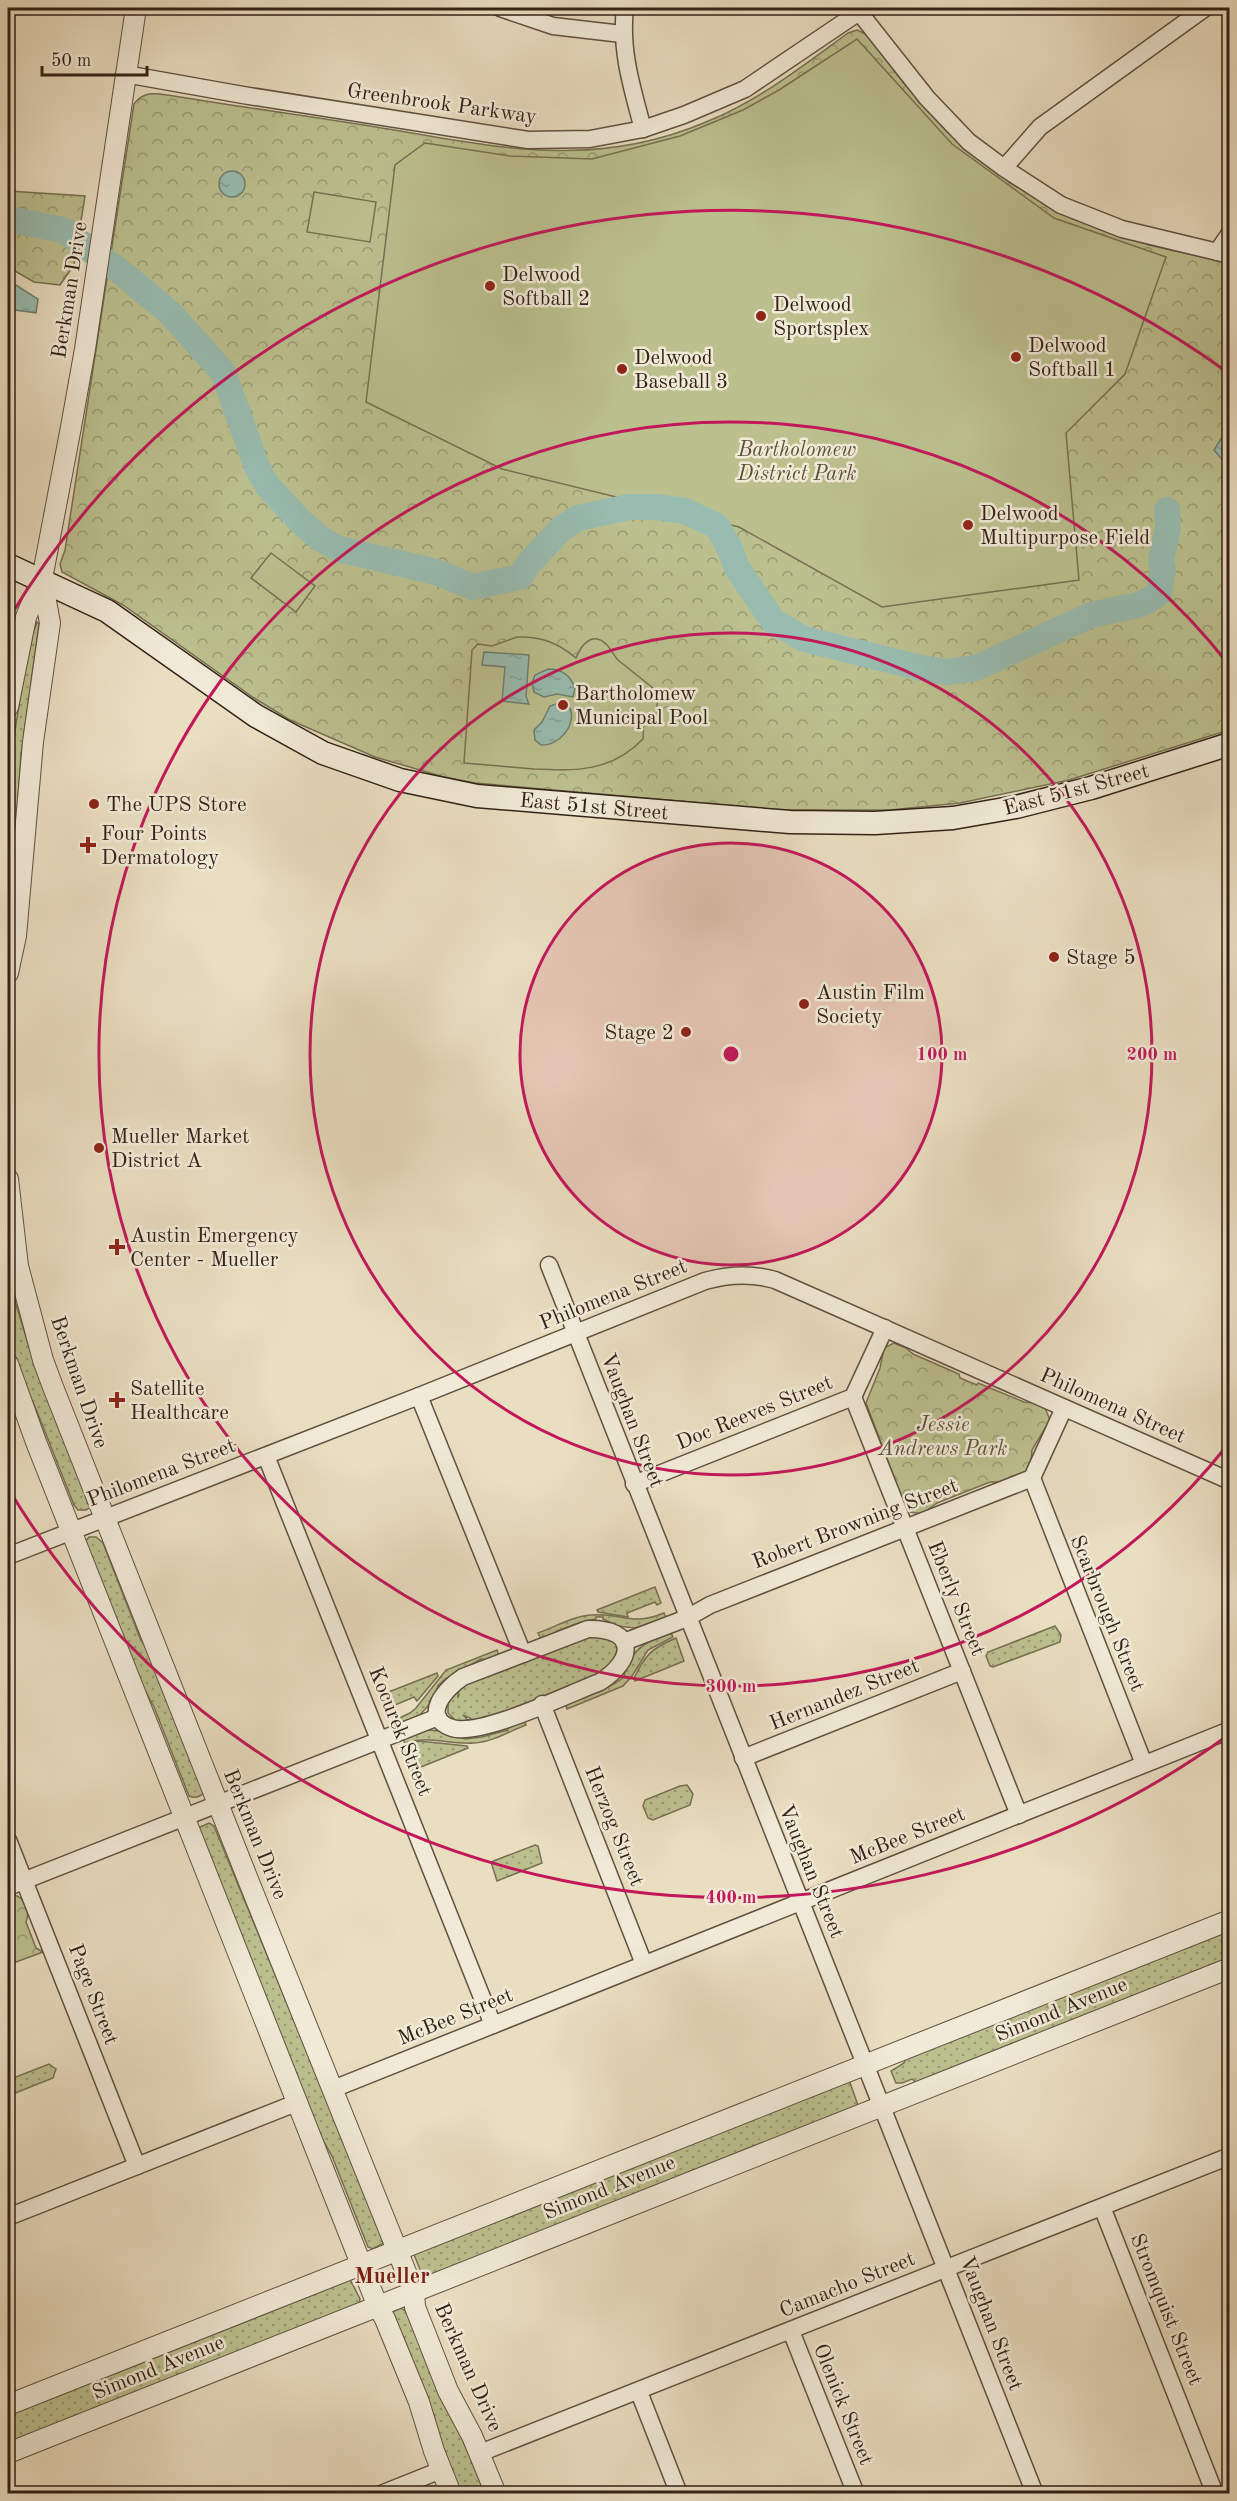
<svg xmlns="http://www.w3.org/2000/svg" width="1237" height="2501" viewBox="0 0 1237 2501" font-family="'Old Standard TT',serif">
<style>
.grass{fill:url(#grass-dots);stroke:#777052;stroke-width:1.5}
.forest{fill:url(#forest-crowns);stroke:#777052;stroke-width:1.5}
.pitch{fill:#bcc08f;stroke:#777052;stroke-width:1.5}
.water{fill:url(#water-ripples);stroke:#6f7e72;stroke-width:1.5}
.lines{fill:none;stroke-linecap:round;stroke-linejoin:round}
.river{stroke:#98bcb0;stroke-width:26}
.minor-casing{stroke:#605041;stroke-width:19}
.tertiary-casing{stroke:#605041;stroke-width:22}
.secondary-casing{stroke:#322116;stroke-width:25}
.minor{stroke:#f1ead7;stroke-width:16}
.tertiary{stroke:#f1ead7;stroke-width:20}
.secondary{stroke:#f1ead7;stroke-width:22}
.ring{fill:none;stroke:#c2185b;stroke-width:3}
.poi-dot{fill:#8f2418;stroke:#f1ead7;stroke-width:2}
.labels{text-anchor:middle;stroke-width:5;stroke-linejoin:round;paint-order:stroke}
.street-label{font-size:21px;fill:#322116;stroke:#f1ead7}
.poi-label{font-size:21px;fill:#322116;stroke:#f1ead7;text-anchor:start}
.park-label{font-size:21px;font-style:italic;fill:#5b513a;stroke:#f1ead7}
.neighbourhood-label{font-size:22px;font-weight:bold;fill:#7a1f14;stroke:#f1ead7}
.centre{fill:#c2185b;stroke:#f1ead7;stroke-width:3}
.ring-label{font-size:18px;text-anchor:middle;font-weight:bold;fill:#c2185b;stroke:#f1ead7;stroke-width:5;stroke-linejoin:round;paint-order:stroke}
</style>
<defs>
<pattern id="grass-dots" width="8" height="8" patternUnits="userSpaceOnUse" patternTransform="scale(1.5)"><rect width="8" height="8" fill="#bcc08f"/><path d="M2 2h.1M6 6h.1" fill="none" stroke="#999c74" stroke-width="1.8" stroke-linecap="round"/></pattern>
<pattern id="forest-crowns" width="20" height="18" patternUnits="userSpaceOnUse" patternTransform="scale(1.5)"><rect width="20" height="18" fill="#bcc08f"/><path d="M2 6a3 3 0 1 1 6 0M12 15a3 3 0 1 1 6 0" fill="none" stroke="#999c74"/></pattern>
<pattern id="water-ripples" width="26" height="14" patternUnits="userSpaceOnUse" patternTransform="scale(1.5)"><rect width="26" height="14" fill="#98bcb0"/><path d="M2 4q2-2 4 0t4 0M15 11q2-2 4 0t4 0" fill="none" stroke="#83a197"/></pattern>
</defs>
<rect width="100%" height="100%" fill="#eadec1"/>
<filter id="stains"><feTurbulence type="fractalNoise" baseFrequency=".00333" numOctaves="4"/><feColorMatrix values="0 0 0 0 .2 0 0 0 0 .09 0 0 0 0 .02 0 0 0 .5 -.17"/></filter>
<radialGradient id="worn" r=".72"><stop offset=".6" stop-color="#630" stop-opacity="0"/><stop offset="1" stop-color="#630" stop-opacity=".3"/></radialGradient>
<g class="grass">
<path d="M 37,622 L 39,624 L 21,755 L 8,939 L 8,775 L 28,648 Z"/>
<path d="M 8,1278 L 33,1360 L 91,1507 L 86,1510 L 78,1510 L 74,1505 L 36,1409 L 10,1353 L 8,1344 Z"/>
<path d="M 89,1537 L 96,1537 L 103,1543 L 140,1638 L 154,1661 L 205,1792 C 201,1796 195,1799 189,1796 L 154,1707 L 130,1663 L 85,1542 Z"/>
<path d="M 655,1587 L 661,1603 L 657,1605 L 655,1602 L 627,1613 L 628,1617 L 598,1612 L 597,1610 Z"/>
<path d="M 664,1613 L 666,1618 L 635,1628 L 618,1626 L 603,1619 L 603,1617 L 596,1617 L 596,1619 L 581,1622 L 557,1631 L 542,1641 L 538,1633 C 555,1627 573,1616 591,1615 C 622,1612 630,1627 664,1613 Z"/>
<path d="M 1055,1626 L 1061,1635 L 1060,1642 L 993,1667 L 990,1666 L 986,1656 L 988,1652 Z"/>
<path d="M 671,1633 L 673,1637 L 648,1650 L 632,1676 L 623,1686 L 567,1709 L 564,1701 C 585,1695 610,1690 625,1676 L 624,1674 C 627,1670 627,1665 630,1660 C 639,1644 654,1639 671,1633 Z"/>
<path d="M 589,1635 C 626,1632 627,1657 599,1675 L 482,1721 L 472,1723 L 470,1718 L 463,1715 L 471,1723 L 455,1720 L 448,1713 L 448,1700 L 458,1689 L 458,1698 L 459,1688 L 466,1683 Z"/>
<path d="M 676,1638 L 684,1661 L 635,1681 L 634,1678 C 645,1655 652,1648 676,1638 Z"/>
<path d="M 497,1650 L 500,1658 L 483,1661 L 481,1659 L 445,1679 L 438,1686 L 434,1699 L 420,1715 L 397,1725 L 395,1720 L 410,1713 L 416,1708 L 446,1670 Z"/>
<path d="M 437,1673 L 438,1676 L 417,1701 L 414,1697 L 388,1708 L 387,1712 L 381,1695 Z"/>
<path d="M 523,1717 L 526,1725 C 510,1731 492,1742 474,1743 C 448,1745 431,1735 405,1743 L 403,1739 L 427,1730 L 444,1731 L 465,1739 L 482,1737 L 508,1730 L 508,1727 Z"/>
<path d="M 419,1741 L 467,1746 L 468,1748 L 411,1771 L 401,1747 Z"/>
<path d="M 687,1785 L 693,1794 L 690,1805 L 653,1820 L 648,1818 L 643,1806 L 645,1800 L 680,1786 Z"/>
<path d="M 209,1823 L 214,1826 L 385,2242 L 373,2249 L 368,2247 L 332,2156 L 312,2121 L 198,1828 Z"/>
<path d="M 535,1845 L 538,1846 L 542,1863 L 497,1881 L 491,1862 Z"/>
<path d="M 1229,1926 L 1229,1961 L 919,2085 L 912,2079 L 902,2083 L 896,2083 L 891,2071 L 904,2063 L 907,2054 Z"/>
<path d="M 49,2064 L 56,2069 L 53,2078 L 8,2096 L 8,2080 Z"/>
<path d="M 848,2077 L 859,2108 L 424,2279 L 423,2277 L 413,2252 Z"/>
<path d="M 350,2279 L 360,2299 L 359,2305 L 8,2447 L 8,2411 Z"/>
<path d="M 401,2308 L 407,2312 L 443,2400 L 461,2434 L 486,2493 L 460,2493 L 392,2312 Z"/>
</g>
<g class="forest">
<path d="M 857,30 L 868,35 L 903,82 L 947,132 L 1010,183 L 1073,219 L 1149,245 L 1229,263 L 1229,730 L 1069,780 L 960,803 L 890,810 L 782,810 L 475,783 L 444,777 L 375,757 L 290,720 L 254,698 L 123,605 L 62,572 L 60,564 L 65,550 L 134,104 C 145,89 158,94 174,96 C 241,107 309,116 376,127 C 493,146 591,171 706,122 C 758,101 803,66 848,33 Z"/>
<path d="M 8,191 L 85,196 L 74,265 L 60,285 L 34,282 L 8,267 Z"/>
<path d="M 894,1343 L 906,1348 L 913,1354 L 959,1374 L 960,1378 L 977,1385 L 978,1383 L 1024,1402 L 1035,1403 L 1045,1408 L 1050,1420 L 1032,1450 L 1031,1463 L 1027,1471 L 1001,1482 L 990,1482 L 937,1503 L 922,1514 L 910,1512 L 905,1506 L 866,1403 L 880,1368 L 884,1348 Z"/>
<path d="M 15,1895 C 27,1900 30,1912 26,1922 L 36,1948 L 43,1952 L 8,1965 L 8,1896 Z"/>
</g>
<g class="pitch">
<path d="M 857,39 L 952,144 L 1054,218 L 1166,257 L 1125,374 L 1066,433 L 1079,580 L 882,607 L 739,527 L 502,469 L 366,402 L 395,165 L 425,143 L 510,156 L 592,159 L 680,136 L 743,110 L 779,90 Z"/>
<path d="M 314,192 L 376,202 L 370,242 L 307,232 Z"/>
<path d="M 271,553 L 315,586 L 296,612 L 251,578 Z"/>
<path d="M 517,637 C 541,636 558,643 576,658 C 581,645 593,630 607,645 C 611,649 613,655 618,660 L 658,692 L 656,718 L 644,717 L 643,739 C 611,772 576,771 534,769 C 511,767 487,765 464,763 L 472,650 L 478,644 L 492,646 Z"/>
</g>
<g class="water">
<circle cx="232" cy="184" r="13"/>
<path d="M 8,280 L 38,299 L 36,313 L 8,309 Z"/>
<path d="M 1229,426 L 1229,462 L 1226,464 L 1214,450 Z"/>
<path d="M 484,652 L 529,655 L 526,696 L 529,704 L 502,701 L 505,667 L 482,665 Z"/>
<path d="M 548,669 C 562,669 570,675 575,688 L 573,697 L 557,694 L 544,697 L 534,692 L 532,683 L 535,675 Z"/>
<path d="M 559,703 L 570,708 C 577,725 559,746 541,745 L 535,740 L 534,730 L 542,722 L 550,706 Z"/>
</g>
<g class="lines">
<path class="river" d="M 8,219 L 63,230 L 121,272 L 170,313 L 223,372 L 257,467 L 267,485 L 301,522 L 321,539 L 339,549 L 436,572 L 473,587 L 520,577 L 530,562 L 561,529 L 578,518 L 629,507 L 656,507 L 685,511 L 717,526 L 730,549 L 737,568 L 773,621 L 804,639 L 921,668 L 947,672 L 976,668 L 1091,615 L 1138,605 L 1147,601 L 1159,593 L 1163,569 L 1161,560 L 1168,529 L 1167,510"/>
<defs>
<g id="minor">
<path d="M 500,8 L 553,26 L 622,34"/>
<path d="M 625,8 C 620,50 632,88 643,129"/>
<path d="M 859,12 L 927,98 L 969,142 L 1004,168 L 1061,205 L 1122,229 L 1230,255"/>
<path d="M 125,74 L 243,95 L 528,140 L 590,139 L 643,129 L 684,115 L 745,89 L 865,8"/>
<path d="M 1004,168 L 1040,127 L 1205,8"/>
<path d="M 1217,252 L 1230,233"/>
<path d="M 549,1265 L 1035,2494"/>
<path d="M 419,1396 L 523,1654"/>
<path d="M 853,1397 L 1019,1815"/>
<path d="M 266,1456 L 493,2025"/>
<path d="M 1032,1478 L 1144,1764"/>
<path d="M 634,1484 L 853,1397 L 885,1328"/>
<path d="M 8,1556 L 419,1396 L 705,1281 C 729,1274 751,1273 775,1280 L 1230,1481"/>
<path d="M 588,1629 C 636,1628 636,1659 600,1682 C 568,1694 481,1737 452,1728 C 419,1717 447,1687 463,1677 Z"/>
<path d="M 624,1642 L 687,1618 L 710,1605 L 1032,1478 L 1064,1408"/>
<path d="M 542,1704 L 644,1964"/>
<path d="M 743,1758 L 962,1671"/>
<path d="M 8,1840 L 137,2166"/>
<path d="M 8,1887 L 438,1717"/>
<path d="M 333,2089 L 1230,1730"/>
<path d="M 1102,2207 L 1215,2494"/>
<path d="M 8,2217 L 296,2103"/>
<path d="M 791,2331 L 856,2494"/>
<path d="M 639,2392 L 679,2494"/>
<path d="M 480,2453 L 1230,2156"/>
<path d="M 381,2494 L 441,2470"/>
</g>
<g id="tertiary">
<path d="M 8,707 L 26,617 L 42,579 L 71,427 L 85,349 L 136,8"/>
<path d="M 8,973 L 16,936 L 33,742 L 50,623 L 42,579"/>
<path d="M 8,1179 L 18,1266 L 43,1360 L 53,1387 L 249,1882 L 414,2292 L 415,2307 L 448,2391 L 472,2436 L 496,2494"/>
<path d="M 8,1364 L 36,1442 L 378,2307 L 385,2319 L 419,2402 L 434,2451 L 451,2494"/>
<path d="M 8,2405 L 1230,1920"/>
<path d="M 8,2453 L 1230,1968"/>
</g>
<path id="secondary" d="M 8,565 L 107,611 L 256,716 L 323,753 L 400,780 L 477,796 L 790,822 L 875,823 L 953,818 L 1016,807 L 1091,788 L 1230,744"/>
</defs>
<use href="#minor" class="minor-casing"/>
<use href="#tertiary" class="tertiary-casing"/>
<use href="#secondary" class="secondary-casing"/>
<use href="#minor" class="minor"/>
<use href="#tertiary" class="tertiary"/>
<use href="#secondary" class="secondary"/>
</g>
<circle cx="731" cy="1054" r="211" fill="#c2185b" fill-opacity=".12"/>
<g class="ring">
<circle cx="731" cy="1054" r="211"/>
<circle cx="731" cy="1054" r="421"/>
<path d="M1229 1443A632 632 0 1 1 1229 665"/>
<path d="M1227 1736A843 843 0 0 1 8 1488M8 620A843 843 0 0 1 1227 372"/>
</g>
<g class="poi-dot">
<circle cx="490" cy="286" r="6"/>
<circle cx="761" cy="316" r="6"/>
<circle cx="1016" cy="357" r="6"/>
<circle cx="622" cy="369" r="6"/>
<circle cx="968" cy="525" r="6"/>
<circle cx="563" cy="705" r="6"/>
<circle cx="94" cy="804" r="6"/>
<path d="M85 836h6v6h6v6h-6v6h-6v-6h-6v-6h6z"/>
<circle cx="1054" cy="957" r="6"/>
<circle cx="804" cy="1004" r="6"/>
<circle cx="686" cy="1032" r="6"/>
<circle cx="99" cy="1148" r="6"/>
<path d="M114 1238h6v6h6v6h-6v6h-6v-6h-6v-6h6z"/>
<path d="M114 1391h6v6h6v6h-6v6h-6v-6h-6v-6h6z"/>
</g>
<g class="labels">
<g class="street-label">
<text transform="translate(442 103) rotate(8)" y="7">Greenbrook Parkway</text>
<text transform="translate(69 290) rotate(-81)" y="7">Berkman Drive</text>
<text transform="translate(1076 789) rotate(-15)" y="7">East 51st Street</text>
<text transform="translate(594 806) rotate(5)" y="7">East 51st Street</text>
<text transform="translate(613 1294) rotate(-22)" y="7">Philomena Street</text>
<text transform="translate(80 1382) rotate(71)" y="7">Berkman Drive</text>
<text transform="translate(1113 1405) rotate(24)" y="7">Philomena Street</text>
<text transform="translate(754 1412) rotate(-22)" y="7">Doc Reeves Street</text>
<text transform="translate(633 1420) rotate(69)" y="7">Vaughan Street</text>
<text transform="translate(161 1472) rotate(-21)" y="7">Philomena Street</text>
<text transform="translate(855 1523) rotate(-21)" y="7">Robert Browning Street</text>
<text transform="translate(957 1598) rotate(68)" y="7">Eberly Street</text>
<text transform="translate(1108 1613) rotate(68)" y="7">Scarbrough Street</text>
<text transform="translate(844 1694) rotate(-22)" y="7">Hernandez Street</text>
<text transform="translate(401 1731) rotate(68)" y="7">Kocurek Street</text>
<text transform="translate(615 1826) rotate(68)" y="7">Herzog Street</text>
<text transform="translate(256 1834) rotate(68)" y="7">Berkman Drive</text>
<text transform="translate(907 1835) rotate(-22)" y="7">McBee Street</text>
<text transform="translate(812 1871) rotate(68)" y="7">Vaughan Street</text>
<text transform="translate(94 1994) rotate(69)" y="7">Page Street</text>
<text transform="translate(1061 2009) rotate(-22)" y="7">Simond Avenue</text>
<text transform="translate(455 2016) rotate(-22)" y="7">McBee Street</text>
<text transform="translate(609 2187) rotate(-22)" y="7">Simond Avenue</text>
<text transform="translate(847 2284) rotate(-22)" y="7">Camacho Street</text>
<text transform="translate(1167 2309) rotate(68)" y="7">Stromquist Street</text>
<text transform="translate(992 2323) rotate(69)" y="7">Vaughan Street</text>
<text transform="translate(158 2367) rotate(-22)" y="7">Simond Avenue</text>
<text transform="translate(469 2367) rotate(66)" y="7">Berkman Drive</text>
<text transform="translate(844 2404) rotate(68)" y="7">Olenick Street</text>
</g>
<g class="poi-label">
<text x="502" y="281">Delwood<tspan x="502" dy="24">Softball 2</tspan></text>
<text x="773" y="311">Delwood<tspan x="773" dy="24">Sportsplex</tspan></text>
<text x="1028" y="352">Delwood<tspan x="1028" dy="24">Softball 1</tspan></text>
<text x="634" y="364">Delwood<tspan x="634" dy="24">Baseball 3</tspan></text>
<text x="980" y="520">Delwood<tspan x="980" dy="24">Multipurpose Field</tspan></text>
<text x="575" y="700">Bartholomew<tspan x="575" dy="24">Municipal Pool</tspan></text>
<text x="106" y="811">The UPS Store</text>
<text x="101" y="840">Four Points<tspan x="101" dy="24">Dermatology</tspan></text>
<text x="1066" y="964">Stage 5</text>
<text x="816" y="999">Austin Film<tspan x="816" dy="24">Society</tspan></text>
<text x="674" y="1039" text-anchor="end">Stage 2</text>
<text x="111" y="1143">Mueller Market<tspan x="111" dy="24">District A</tspan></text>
<text x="130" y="1242">Austin Emergency<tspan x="130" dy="24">Center - Mueller</tspan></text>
<text x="130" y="1395">Satellite<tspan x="130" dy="24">Healthcare</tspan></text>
</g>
<g class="park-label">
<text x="797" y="456">Bartholomew<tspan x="797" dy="24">District Park</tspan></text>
<text x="943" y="1431">Jessie<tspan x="943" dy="24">Andrews Park</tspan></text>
</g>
<g class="neighbourhood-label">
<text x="392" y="2283">Mueller</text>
</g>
</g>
<circle cx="731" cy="1054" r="9" class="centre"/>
<g class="ring-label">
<text x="942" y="1060">100 m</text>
<text x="1152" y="1060">200 m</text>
<text x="731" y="1692">300 m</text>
<text x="731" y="1903">400 m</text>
</g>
<rect width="1237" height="2501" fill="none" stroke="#eadec1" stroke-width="30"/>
<rect x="9" y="9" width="1219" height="2483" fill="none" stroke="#322116" stroke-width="3"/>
<rect x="15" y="15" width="1207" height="2471" fill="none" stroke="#322116" stroke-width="1.5"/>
<path d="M42 66v9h105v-9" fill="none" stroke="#322116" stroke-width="3"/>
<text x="51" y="66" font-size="18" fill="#322116" stroke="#f1ead7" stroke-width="4.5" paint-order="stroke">50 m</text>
<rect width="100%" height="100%" filter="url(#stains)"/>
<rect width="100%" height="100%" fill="url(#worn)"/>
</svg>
